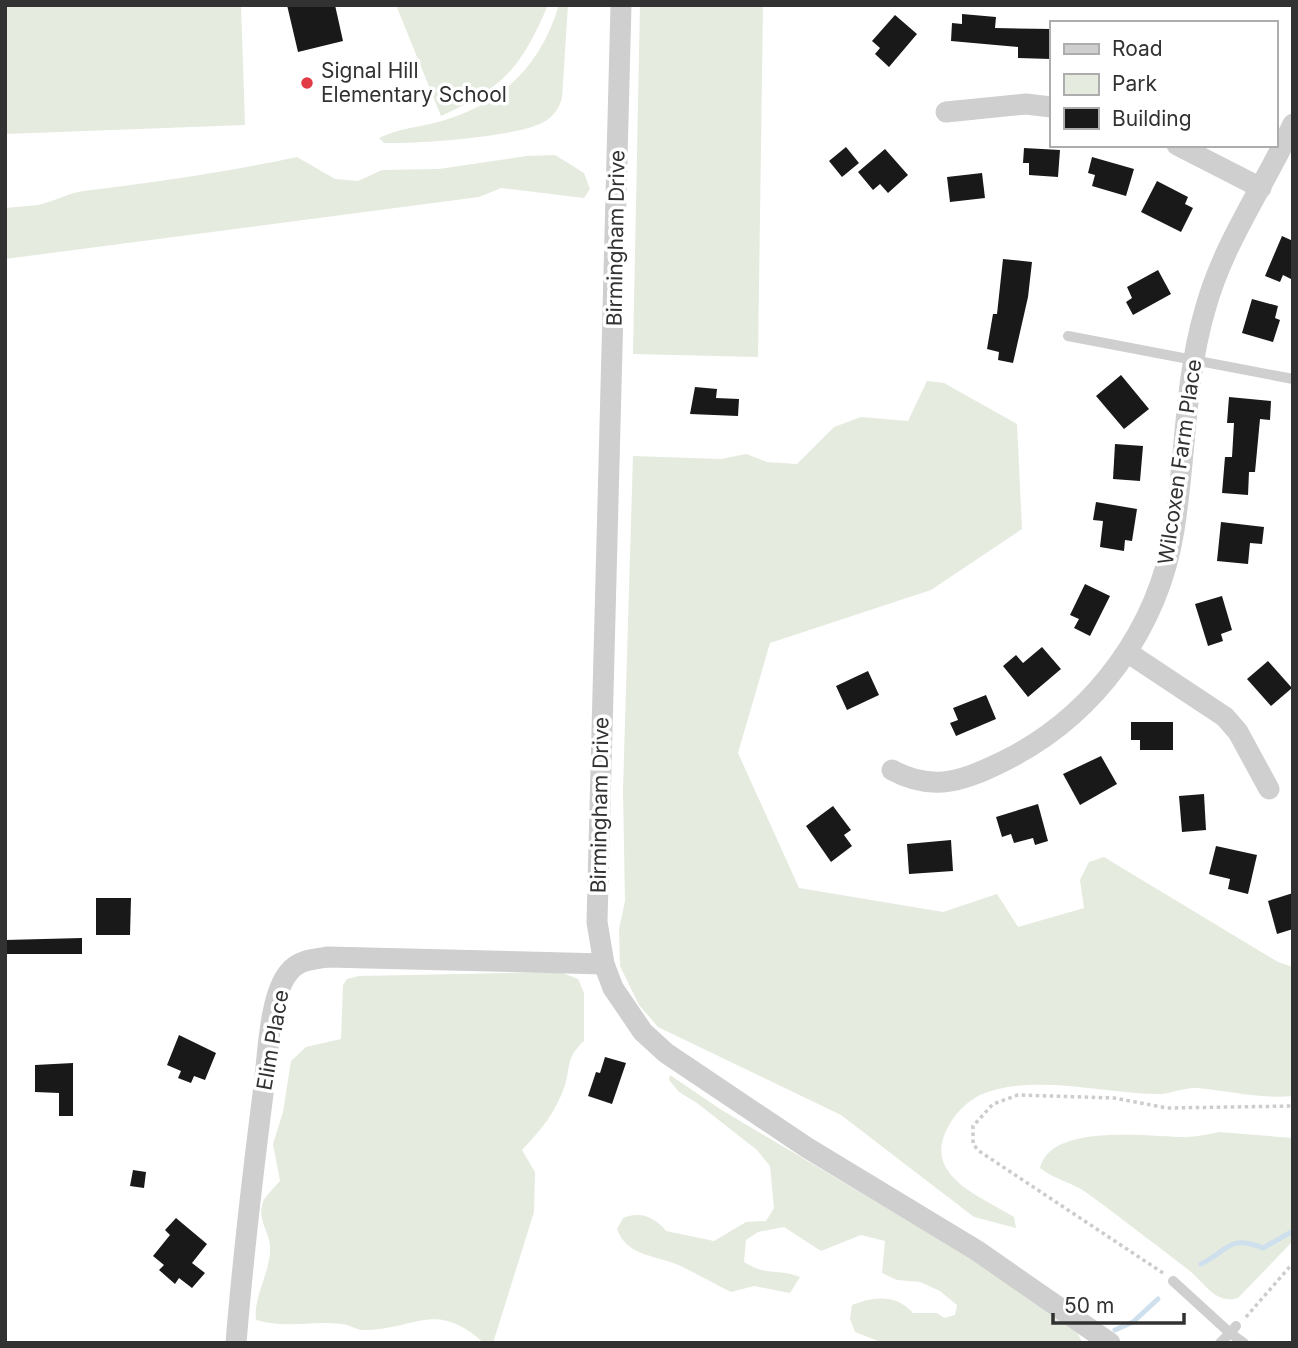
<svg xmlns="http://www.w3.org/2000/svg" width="1298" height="1348" viewBox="0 0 1298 1348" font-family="Inter,sans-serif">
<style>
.green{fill:#e5ebde}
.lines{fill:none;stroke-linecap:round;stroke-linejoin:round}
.stream{stroke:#cee0ed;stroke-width:5}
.building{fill:#191919}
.path{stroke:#ccc;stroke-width:3.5;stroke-dasharray:3.5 3.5;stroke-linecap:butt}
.service{stroke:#cfcfcf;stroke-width:10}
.minor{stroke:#cfcfcf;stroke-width:21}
.poi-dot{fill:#e13c46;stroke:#fff;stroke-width:2.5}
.labels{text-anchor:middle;stroke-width:7;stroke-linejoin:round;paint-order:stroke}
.poi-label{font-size:21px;fill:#323232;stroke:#fff;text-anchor:start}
.street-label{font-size:21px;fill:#323232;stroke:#fff}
</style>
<rect width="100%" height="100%" fill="#fff"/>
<g class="green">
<path d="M 5,5 L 241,5 L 245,125 L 5,134 Z"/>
<path d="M 396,5 L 548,5 C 521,68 503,88 441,116 Z"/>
<path d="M 559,5 L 568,5 L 562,98 C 559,108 555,114 547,120 C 525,137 414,144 384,143 L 379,138 C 399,128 421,127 442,121 C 503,103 541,65 559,5 Z"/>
<path d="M 640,5 L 763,5 L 758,357 L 633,354 Z"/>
<path d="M 555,155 L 584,173 L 590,189 L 584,198 L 501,188 L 479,197 L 5,259 L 5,208 C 16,207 27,206 38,205 C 53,202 68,193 84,191 C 156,182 226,172 297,157 L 335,179 L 358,181 L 382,170 L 439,169 L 527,156 Z"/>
<path d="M 927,381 L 944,383 L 1017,424 L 1022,529 L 931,590 L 770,643 L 738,753 L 799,888 L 943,912 L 997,894 L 1018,927 L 1084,908 L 1080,880 L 1089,862 L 1104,857 L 1278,962 L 1293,967 L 1293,1096 C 1260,1099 1230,1091 1197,1088 C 1183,1087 1169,1095 1155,1094 C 1103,1093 1029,1073 980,1095 C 967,1101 953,1116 947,1129 C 923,1176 980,1196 1014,1217 L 1016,1228 L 974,1217 L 841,1115 L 658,1027 L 639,1005 L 620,966 L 619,929 L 625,901 L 623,790 L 633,456 L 721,459 L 746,454 L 767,462 L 797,464 L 834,427 L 861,417 L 908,421 Z"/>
<path d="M 560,972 L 578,979 L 584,993 L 584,1041 C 566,1058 571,1064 565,1085 C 556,1112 541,1130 522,1150 L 535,1172 L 534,1212 L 493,1343 L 484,1343 C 434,1298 414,1331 362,1330 C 355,1329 348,1324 341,1324 C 311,1320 287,1329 256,1320 C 253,1296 272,1270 270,1245 C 268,1229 257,1219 263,1202 C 266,1195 275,1187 280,1181 L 273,1144 L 283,1112 L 291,1061 L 306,1047 L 341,1039 L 343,985 L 347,979 L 359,976 Z"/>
<path d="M 670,1075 L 720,1109 L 976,1261 L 1076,1331 L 1083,1343 L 883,1343 L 855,1332 L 850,1319 L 852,1305 C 873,1296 897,1294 913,1313 L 937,1313 L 944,1318 L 955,1315 L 957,1305 L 940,1291 L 920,1282 L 897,1280 L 882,1273 L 885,1241 L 861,1235 L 821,1251 L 784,1227 L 758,1232 L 746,1240 L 744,1262 C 768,1277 776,1268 800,1277 L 790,1293 L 754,1286 L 731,1292 C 713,1283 694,1272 676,1264 C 653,1255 626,1255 617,1229 L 623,1218 C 640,1211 655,1217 666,1231 L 714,1241 L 746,1222 L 766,1221 L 774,1208 L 770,1166 L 757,1150 L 697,1103 L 679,1092 L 669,1080 Z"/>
<path d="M 1219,1132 L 1293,1138 L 1293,1241 L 1238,1298 C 1214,1305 1204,1281 1186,1268 C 1153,1243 1120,1217 1087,1193 C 1072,1182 1055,1180 1040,1168 C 1050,1122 1152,1137 1186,1137 C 1197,1137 1208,1134 1219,1132 Z"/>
</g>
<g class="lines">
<g class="stream">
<path d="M 1201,1264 C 1229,1251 1227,1234 1263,1248 L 1293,1231"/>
<path d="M 1115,1330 L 1133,1322 L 1158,1299"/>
</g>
</g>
<g class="building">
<path d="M 287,5 L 335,5 L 343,41 L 298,52 Z"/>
<path d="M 962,14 L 996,17 L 995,28 L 1051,29 L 1051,59 L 1018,58 L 1018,47 L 951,41 L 952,23 L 962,24 Z"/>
<path d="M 895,15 L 917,34 L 889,67 L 875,54 L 880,48 L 872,41 Z"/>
<path d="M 846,147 L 859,163 L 842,177 L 829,161 Z"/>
<path d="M 1024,148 L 1060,150 L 1058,177 L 1029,175 L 1029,163 L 1023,163 Z"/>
<path d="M 885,149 L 908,175 L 888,193 L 880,184 L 873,190 L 858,172 Z"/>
<path d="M 1092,157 L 1134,169 L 1126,196 L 1092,186 L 1095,175 L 1088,173 Z"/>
<path d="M 982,173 L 985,198 L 950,202 L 947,177 Z"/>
<path d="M 1157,181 L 1188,197 L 1185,204 L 1193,208 L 1181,232 L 1141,212 Z"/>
<path d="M 1282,236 L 1293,241 L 1293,280 L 1283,275 L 1280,282 L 1265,276 Z"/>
<path d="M 1003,259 L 1032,262 L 1028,297 L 1013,363 L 998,360 L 999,352 L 987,349 L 993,314 L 997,314 Z"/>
<path d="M 1158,270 L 1171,294 L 1133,315 L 1126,302 L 1132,298 L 1127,287 Z"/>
<path d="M 1252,299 L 1278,306 L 1275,318 L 1280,320 L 1273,342 L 1242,333 Z"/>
<path d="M 1121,375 L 1149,409 L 1124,429 L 1096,396 Z"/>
<path d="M 695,387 L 717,389 L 716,398 L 739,399 L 738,416 L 690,414 Z"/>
<path d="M 1229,397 L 1271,401 L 1270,420 L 1260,419 L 1255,472 L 1249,472 L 1248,495 L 1222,493 L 1225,457 L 1232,457 L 1234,423 L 1227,423 Z"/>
<path d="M 1115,444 L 1143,446 L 1140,481 L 1113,479 Z"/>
<path d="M 1096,502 L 1137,509 L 1132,541 L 1125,540 L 1124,551 L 1100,547 L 1103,521 L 1093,520 Z"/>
<path d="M 1221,522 L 1264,527 L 1262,544 L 1250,543 L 1248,564 L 1217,561 Z"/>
<path d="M 1085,584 L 1110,596 L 1090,636 L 1074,628 L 1079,619 L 1070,615 Z"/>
<path d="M 1222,596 L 1232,630 L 1221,634 L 1223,641 L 1208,646 L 1195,604 Z"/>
<path d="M 1042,647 L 1061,669 L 1028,697 L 1003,666 L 1016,655 L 1023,663 Z"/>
<path d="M 1268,661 L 1292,688 L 1271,706 L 1247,679 Z"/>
<path d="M 868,671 L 879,695 L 847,710 L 836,686 Z"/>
<path d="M 986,695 L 996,719 L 956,736 L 950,723 L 958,720 L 953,708 Z"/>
<path d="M 1131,722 L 1173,722 L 1173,750 L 1140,750 L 1140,740 L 1131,740 Z"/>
<path d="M 1101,756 L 1117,784 L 1080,805 L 1063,774 Z"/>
<path d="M 1204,794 L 1206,830 L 1182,832 L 1179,796 Z"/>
<path d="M 1038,804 L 1048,841 L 1035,845 L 1033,838 L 1014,843 L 1011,834 L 1002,837 L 996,817 Z"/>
<path d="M 833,806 L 851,830 L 844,835 L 852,846 L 831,862 L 806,826 Z"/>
<path d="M 951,840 L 953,871 L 909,874 L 907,844 Z"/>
<path d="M 1216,846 L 1257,855 L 1248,894 L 1228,889 L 1230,879 L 1209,874 Z"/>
<path d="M 1293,893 L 1293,929 L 1277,934 L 1268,901 Z"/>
<path d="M 96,898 L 131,898 L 130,935 L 96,935 Z"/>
<path d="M 82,938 L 82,954 L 5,954 L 5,940 Z"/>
<path d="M 179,1035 L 216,1053 L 205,1080 L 194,1076 L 191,1083 L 178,1078 L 181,1071 L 167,1065 Z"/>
<path d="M 605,1057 L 626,1063 L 612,1104 L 588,1096 L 596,1072 L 600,1073 Z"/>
<path d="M 73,1063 L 73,1116 L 59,1116 L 59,1093 L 35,1092 L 35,1065 Z"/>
<path d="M 133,1170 L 146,1172 L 144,1188 L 130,1186 Z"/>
<path d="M 176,1218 L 207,1244 L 192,1263 L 205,1273 L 192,1288 L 179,1278 L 175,1284 L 159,1270 L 164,1265 L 153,1256 L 170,1235 L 165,1230 Z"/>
</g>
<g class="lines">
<g class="path">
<path d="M 1163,1273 L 979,1151 L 973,1144 L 973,1126 L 993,1104 L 1018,1095 L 1114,1098 L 1167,1108 L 1293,1106"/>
<path d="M 1246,1317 L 1293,1263"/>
</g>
<g class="service">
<path d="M 1068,336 L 1293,379"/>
<path d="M 1173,1281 L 1230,1333 L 1220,1343"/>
<path d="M 1236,1326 L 1230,1333 L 1244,1343"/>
</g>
<g class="minor">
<path d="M 621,5 L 597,922 L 604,964 L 613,988 L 643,1032 L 666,1053 L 806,1147 L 976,1250 L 1110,1343"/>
<path d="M 946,112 L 1026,104 L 1051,107"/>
<path d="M 1177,145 L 1261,188"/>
<path d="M 1127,652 L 1225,717 L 1238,732 L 1269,789"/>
<path d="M 892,770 C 934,793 966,780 1006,760 C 1095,715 1158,629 1174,530 C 1186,457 1184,382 1205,310 C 1223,243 1264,187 1293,124"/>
<path d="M 236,1343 C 243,1257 253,1172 264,1086 C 268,1056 269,996 289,972 C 298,960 314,959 328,957 L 604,964"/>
</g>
</g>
<circle class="poi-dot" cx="307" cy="83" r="7"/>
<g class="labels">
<g class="poi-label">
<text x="321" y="78">Signal Hill<tspan x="321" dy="24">Elementary School</tspan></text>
</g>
<g class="street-label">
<text transform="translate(616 238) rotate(-89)" y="7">Birmingham Drive</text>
<text transform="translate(1180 462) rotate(-82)" y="7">Wilcoxen Farm Place</text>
<text transform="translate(600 805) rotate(-89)" y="7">Birmingham Drive</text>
<text transform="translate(273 1040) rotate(-80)" y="7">Elim Place</text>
</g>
</g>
<rect width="1298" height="1348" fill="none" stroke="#323232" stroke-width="14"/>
<rect x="1050" y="21" width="228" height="126" fill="#ffffff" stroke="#adadad" stroke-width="2"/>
<rect x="1064" y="44" width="35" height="10" fill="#cfcfcf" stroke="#adadad" stroke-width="2"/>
<text x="1112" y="56" font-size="21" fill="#323232">Road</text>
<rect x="1064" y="74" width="35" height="21" fill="#e5ebde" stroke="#adadad" stroke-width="2"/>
<text x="1112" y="91" font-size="21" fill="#323232">Park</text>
<rect x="1064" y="108" width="35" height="21" fill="#191919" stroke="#adadad" stroke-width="2"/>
<text x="1112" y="126" font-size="21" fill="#323232">Building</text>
<path d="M1053 1313v10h131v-10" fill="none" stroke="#323232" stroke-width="3.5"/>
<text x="1064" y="1313" font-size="21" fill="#323232" stroke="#ffffff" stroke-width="5" paint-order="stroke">50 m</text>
</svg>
